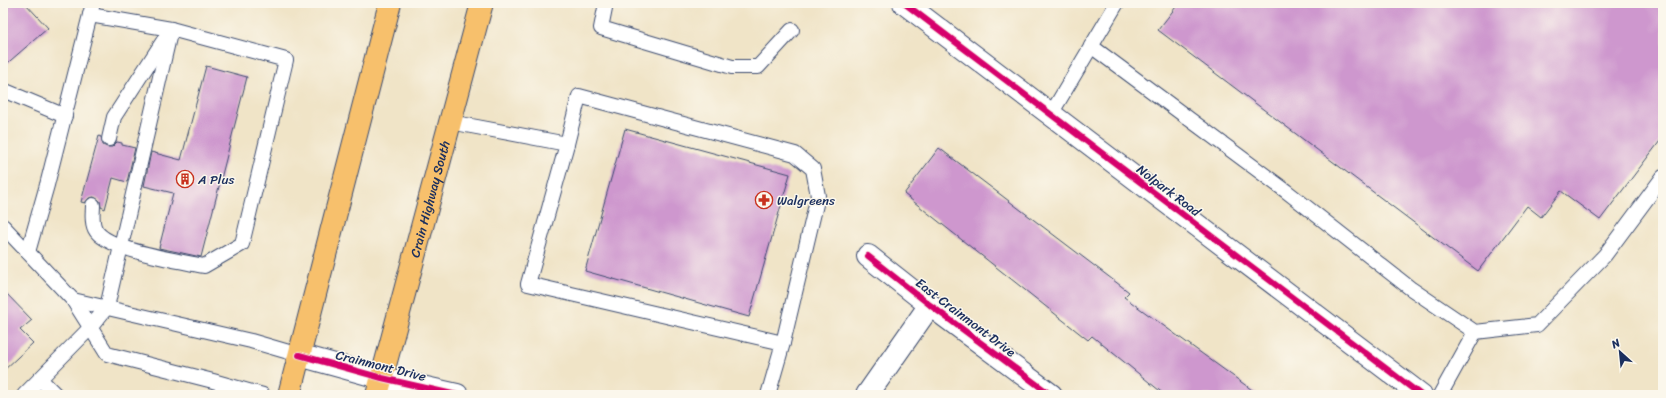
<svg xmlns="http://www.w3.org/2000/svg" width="1666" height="398" viewBox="0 0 1666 398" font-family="Sriracha,sans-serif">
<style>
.building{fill:#ce97ce}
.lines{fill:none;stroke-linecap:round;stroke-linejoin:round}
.lane-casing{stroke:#3b4a6e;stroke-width:16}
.street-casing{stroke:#3b4a6e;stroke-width:24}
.primary-casing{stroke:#3b4a6e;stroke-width:24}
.lane{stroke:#fff;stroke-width:14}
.street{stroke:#fff;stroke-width:22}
.primary{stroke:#f7c06c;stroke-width:22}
.cycleway-casing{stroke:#fbf7ec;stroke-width:8}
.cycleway{stroke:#d6006c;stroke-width:6}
.labels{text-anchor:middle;stroke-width:3;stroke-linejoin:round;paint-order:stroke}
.poi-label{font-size:13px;fill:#1b2f5e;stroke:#fbf7ec;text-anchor:start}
.street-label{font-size:13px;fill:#1b2f5e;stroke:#fbf7ec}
</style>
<rect width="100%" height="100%" fill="#fbf7ec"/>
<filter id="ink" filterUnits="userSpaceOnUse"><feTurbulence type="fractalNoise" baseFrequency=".025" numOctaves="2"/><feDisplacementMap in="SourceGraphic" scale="8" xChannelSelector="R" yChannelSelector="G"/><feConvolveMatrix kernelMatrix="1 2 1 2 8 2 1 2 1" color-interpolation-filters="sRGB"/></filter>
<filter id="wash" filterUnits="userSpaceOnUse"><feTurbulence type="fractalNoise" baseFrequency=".012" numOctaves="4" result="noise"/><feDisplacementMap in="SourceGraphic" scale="16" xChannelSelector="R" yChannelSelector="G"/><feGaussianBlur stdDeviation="0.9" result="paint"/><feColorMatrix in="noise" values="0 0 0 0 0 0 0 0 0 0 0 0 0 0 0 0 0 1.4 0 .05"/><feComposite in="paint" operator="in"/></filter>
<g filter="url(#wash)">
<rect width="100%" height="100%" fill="#f0e4c7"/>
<g id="blocks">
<g class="building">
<path d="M 3,3 L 25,3 L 48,28 L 3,67 Z"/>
<path d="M 1179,3 L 1663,3 L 1663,137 L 1600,220 L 1561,191 L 1541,217 L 1527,206 L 1478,271 L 1158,30 Z"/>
<path d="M 206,66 L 247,77 L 201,257 L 159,248 L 173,193 L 144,186 L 151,152 L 181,160 Z"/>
<path d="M 625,129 L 790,174 L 749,317 L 585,271 Z"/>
<path d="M 99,136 L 101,137 L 103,145 L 107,147 L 112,147 L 117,142 L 122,143 L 122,145 L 135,148 L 127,182 L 113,178 L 105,209 L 101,207 L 100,201 L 94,197 L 89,198 L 85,203 L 81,202 Z"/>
<path d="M 939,148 L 1129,292 L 1124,297 L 1259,395 L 1165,395 L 1092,336 L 1088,340 L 904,194 Z"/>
<path d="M 3,290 L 32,320 L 20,330 L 33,343 L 3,371 Z"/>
</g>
</g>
</g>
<g filter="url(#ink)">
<use href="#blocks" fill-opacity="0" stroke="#3b4a6e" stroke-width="1"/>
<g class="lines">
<defs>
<g id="lane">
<path d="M 606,3 L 601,28 L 732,67 L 758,67 L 792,30"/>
<path d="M 90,15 L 171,29 L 114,117 L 109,139"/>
<path d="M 1091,46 L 1286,191 L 1410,288 L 1475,332 L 1537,325 L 1605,255 L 1663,177"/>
<path d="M 3,90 L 65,116"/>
<path d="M 1051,114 L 1117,3"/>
<path d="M 450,122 L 567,144 L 528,284 L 783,343 L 768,395"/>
<path d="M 567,144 L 579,96 L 795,154 L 813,169 L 818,196 L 783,343"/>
<path d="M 3,226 L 73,300 L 107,354 L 213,381 L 263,395"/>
<path d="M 28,252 L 47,185 L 93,3"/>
<path d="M 73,300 L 251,341 L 299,355"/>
<path d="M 40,379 L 56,395"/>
<path d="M 24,395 L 90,328 L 107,307 L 171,29 L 286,60 L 242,244 L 204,266 C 180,261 105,250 95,229 C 91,221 93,213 93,205"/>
<path d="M 1440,395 L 1475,332"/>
</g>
<g id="street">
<path d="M 904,3 L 1421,395"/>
<path d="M 868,256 L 930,305 L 1051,395"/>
<path d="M 299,355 L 382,378 L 457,395"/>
<path d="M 867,395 L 930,305"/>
</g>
<g id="primary">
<path d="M 289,395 L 390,3"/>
<path id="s1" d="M 377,395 L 482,3"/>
</g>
</defs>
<use href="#lane" class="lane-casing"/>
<use href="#street" class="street-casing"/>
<use href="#primary" class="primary-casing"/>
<use href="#lane" class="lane"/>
<use href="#street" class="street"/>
<use href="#primary" class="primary"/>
<defs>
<g id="cycleway">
<path d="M 904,3 L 1421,395"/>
<path d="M 868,256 L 930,305 L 1051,395"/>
<path d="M 299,355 L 382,378 L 457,395"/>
</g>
</defs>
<use href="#cycleway" class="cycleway-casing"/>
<use href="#cycleway" class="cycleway"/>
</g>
</g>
<defs>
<symbol id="building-ring" viewBox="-11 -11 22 22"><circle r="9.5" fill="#fbf7ec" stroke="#c8321e" stroke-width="1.5"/><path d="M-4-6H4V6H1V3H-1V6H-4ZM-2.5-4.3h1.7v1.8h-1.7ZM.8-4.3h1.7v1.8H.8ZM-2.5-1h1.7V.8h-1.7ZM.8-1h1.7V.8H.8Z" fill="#c8321e"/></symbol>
<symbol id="pharmacy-ring" viewBox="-11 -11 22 22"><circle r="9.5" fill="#fbf7ec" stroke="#c8321e" stroke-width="1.5"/><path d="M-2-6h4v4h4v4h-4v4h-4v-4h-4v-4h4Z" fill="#c8321e"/></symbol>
</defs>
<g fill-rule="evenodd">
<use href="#building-ring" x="175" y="169" width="20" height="20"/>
<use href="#pharmacy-ring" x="754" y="190" width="20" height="20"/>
</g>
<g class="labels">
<g class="poi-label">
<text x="198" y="184">A Plus</text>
<text x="777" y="205">Walgreens</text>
</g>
<g class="street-label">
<text transform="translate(1169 190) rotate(37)" y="5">Nolpark Road</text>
<text dy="5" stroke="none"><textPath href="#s1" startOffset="203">Crain Highway South</textPath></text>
<text transform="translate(966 317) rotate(37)" y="5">East Crainmont Drive</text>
<text transform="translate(381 365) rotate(14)" y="5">Crainmont Drive</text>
</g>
</g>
<rect width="1666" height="398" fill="none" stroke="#fbf7ec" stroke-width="16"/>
<g transform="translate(1620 352) rotate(333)" stroke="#fbf7ec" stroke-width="3" paint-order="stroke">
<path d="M0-3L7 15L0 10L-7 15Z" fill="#1b2f5e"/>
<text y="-6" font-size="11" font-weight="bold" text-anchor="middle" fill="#1b2f5e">N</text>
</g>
</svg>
